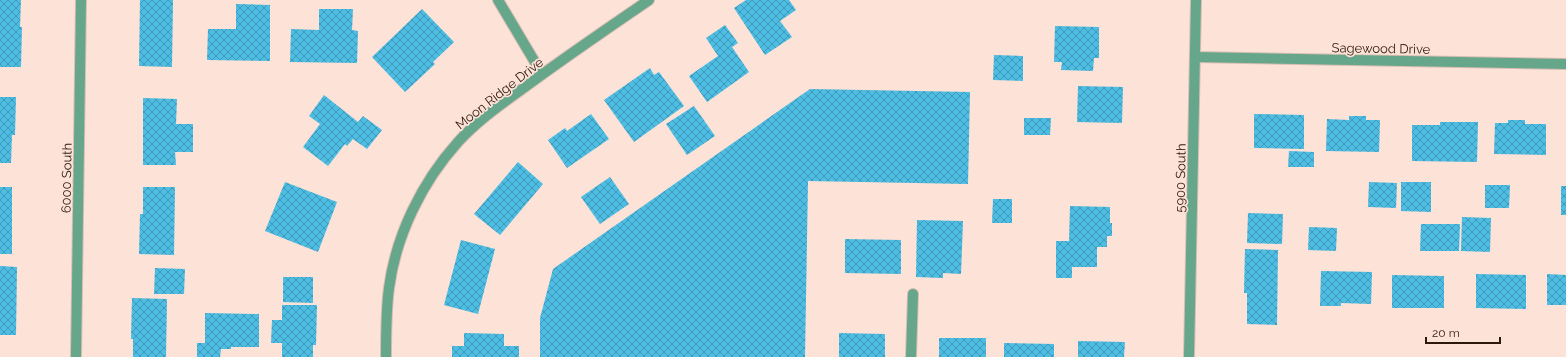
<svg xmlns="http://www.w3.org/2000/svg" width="1566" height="357" viewBox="0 0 1566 357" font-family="Raleway,sans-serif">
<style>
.building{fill:url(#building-cross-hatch)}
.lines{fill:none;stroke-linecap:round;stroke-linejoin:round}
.minor-casing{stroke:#d7beb3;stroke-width:12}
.minor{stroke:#66a68a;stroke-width:10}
.labels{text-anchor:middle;stroke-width:3.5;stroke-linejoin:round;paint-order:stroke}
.street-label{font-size:13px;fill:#2e180d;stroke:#fce2d7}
</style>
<defs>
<pattern id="building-cross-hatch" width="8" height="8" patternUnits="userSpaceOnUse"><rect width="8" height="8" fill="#4dbde3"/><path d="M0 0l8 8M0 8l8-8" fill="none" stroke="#4099b6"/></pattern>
</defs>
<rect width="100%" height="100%" fill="#fce2d7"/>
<g class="building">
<path d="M 0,0 L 21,0 L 20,27 L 22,27 L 21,67 L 0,67 Z"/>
<path d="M 140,0 L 173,0 L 172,67 L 139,66 Z"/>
<path d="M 746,0 L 789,0 L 796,10 L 780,21 L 792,37 L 765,55 L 734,8 Z"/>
<path d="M 236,4 L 270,5 L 270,61 L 207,60 L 208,29 L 236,29 Z"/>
<path d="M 319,9 L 353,9 L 352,30 L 358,31 L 357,63 L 290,62 L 291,29 L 319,30 Z"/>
<path d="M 422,9 L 454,42 L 433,62 L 435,64 L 405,92 L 372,57 Z"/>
<path d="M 725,25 L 738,43 L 732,47 L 749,72 L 707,102 L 689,76 L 718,56 L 706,38 Z"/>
<path d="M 1055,26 L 1099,27 L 1099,58 L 1094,58 L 1093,71 L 1061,70 L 1062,62 L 1054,62 Z"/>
<path d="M 994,55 L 1023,56 L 1023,81 L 993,80 Z"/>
<path d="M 650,68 L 654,75 L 659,72 L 684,106 L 634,142 L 604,100 Z"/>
<path d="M 1078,86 L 1123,87 L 1122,123 L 1077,122 Z"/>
<path d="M 810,89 L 970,92 L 968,184 L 808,181 L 805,357 L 540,357 L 540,318 L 553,269 Z"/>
<path d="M 324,95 L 358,122 L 363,116 L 382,130 L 367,149 L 353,139 L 347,146 L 345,144 L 328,166 L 303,147 L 320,124 L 309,116 Z"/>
<path d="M 0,97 L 16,97 L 15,135 L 12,135 L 11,163 L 0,163 Z"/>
<path d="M 143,98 L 177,99 L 176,124 L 193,124 L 193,152 L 175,152 L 176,165 L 143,165 Z"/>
<path d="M 694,106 L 715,136 L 687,155 L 666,124 Z"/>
<path d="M 591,114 L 609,139 L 567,168 L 548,140 L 565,128 L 567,131 Z"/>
<path d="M 1254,114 L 1304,115 L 1304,149 L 1254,148 Z"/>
<path d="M 1349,116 L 1366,116 L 1366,120 L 1380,120 L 1379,152 L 1326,151 L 1327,119 L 1349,120 Z"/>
<path d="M 1024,118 L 1051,118 L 1050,135 L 1024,135 Z"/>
<path d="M 1508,120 L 1525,120 L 1525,124 L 1546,124 L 1546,155 L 1494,154 L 1495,123 L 1508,123 Z"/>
<path d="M 1440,122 L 1478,122 L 1477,162 L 1412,161 L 1412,125 L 1440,125 Z"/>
<path d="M 1289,151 L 1314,152 L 1314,167 L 1288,167 Z"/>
<path d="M 518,162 L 543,184 L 500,235 L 474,214 Z"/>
<path d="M 610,177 L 629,204 L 600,224 L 581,197 Z"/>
<path d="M 285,182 L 337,202 L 318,252 L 265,231 Z"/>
<path d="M 1369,182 L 1397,183 L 1396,208 L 1368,207 Z"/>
<path d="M 1401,182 L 1431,182 L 1431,212 L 1401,211 Z"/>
<path d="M 1485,185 L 1510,185 L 1509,208 L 1485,208 Z"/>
<rect x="1561" y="186" width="5" height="29"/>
<rect x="0" y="187" width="12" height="67"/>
<path d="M 143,187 L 175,187 L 174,255 L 139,254 L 140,214 L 143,214 Z"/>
<path d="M 993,199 L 1012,199 L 1012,223 L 992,223 Z"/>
<path d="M 1070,206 L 1110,207 L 1110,223 L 1112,223 L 1112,236 L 1107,236 L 1107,247 L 1097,247 L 1097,267 L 1072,267 L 1072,278 L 1056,278 L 1056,241 L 1069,241 Z"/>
<path d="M 1248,213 L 1283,214 L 1282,244 L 1247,243 Z"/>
<path d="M 1462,217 L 1491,218 L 1490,252 L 1461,251 Z"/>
<path d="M 917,220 L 963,221 L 961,274 L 943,273 L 943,278 L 916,277 Z"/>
<path d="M 1421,224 L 1460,224 L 1459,251 L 1420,251 Z"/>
<path d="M 1309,227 L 1337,228 L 1336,251 L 1308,250 Z"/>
<path d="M 845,239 L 901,240 L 901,274 L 845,273 Z"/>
<path d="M 461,240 L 495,249 L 478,314 L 444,305 Z"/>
<path d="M 1245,249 L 1278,250 L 1277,325 L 1247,324 L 1247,293 L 1244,293 Z"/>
<path d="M 0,266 L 17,267 L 16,335 L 0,335 Z"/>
<path d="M 155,268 L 185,269 L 184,294 L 154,294 Z"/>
<path d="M 1321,271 L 1372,272 L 1371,304 L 1341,303 L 1341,306 L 1320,306 Z"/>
<path d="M 1476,274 L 1526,275 L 1526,309 L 1476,308 Z"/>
<path d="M 1547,274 L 1566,275 L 1566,305 L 1547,305 Z"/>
<path d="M 1392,275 L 1444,276 L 1444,308 L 1392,308 Z"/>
<path d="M 283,277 L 313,277 L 313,303 L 283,302 Z"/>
<path d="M 132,298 L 167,299 L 166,357 L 133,357 L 133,339 L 131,339 Z"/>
<path d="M 282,305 L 317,305 L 316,345 L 313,345 L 313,357 L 282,357 L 282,343 L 271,343 L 272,320 L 282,320 Z"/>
<path d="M 205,313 L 259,314 L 259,347 L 231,347 L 231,349 L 221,349 L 220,357 L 197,357 L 197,343 L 205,343 Z"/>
<path d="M 464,333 L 504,334 L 504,346 L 519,346 L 519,357 L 452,357 L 452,346 L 464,346 Z"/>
<path d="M 839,333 L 885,334 L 885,357 L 839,357 Z"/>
<rect x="939" y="338" width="47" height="19"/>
<path d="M 1078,341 L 1125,342 L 1124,357 L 1078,357 Z"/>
<path d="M 1004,343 L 1054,344 L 1054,357 L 1004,357 Z"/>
</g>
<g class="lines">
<defs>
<g id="minor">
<path d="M 498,0 L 542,74"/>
<path d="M 1195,57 L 1566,64"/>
<path d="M 76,357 L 81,0"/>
<path d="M 386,357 C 386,334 386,310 389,288 C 396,235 422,182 458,142 C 475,123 497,107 518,92 C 561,60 605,30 649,0"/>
<path d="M 911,357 L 913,294"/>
<path d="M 1189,357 L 1196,0"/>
</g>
</defs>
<use href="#minor" class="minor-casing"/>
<use href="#minor" class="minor"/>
</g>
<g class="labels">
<g class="street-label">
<text transform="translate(1381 48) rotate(1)" y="5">Sagewood Drive</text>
<text transform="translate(499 93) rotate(-38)" y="5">Moon Ridge Drive</text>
<text transform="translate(66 178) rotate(-89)" y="5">6000 South</text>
<text transform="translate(1180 178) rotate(-89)" y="5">5900 South</text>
</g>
</g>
<path d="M1426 337v6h74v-6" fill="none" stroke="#2e180d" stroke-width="2"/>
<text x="1432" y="337" font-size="12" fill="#2e180d" stroke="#fce2d7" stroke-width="3" paint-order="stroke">20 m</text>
</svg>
